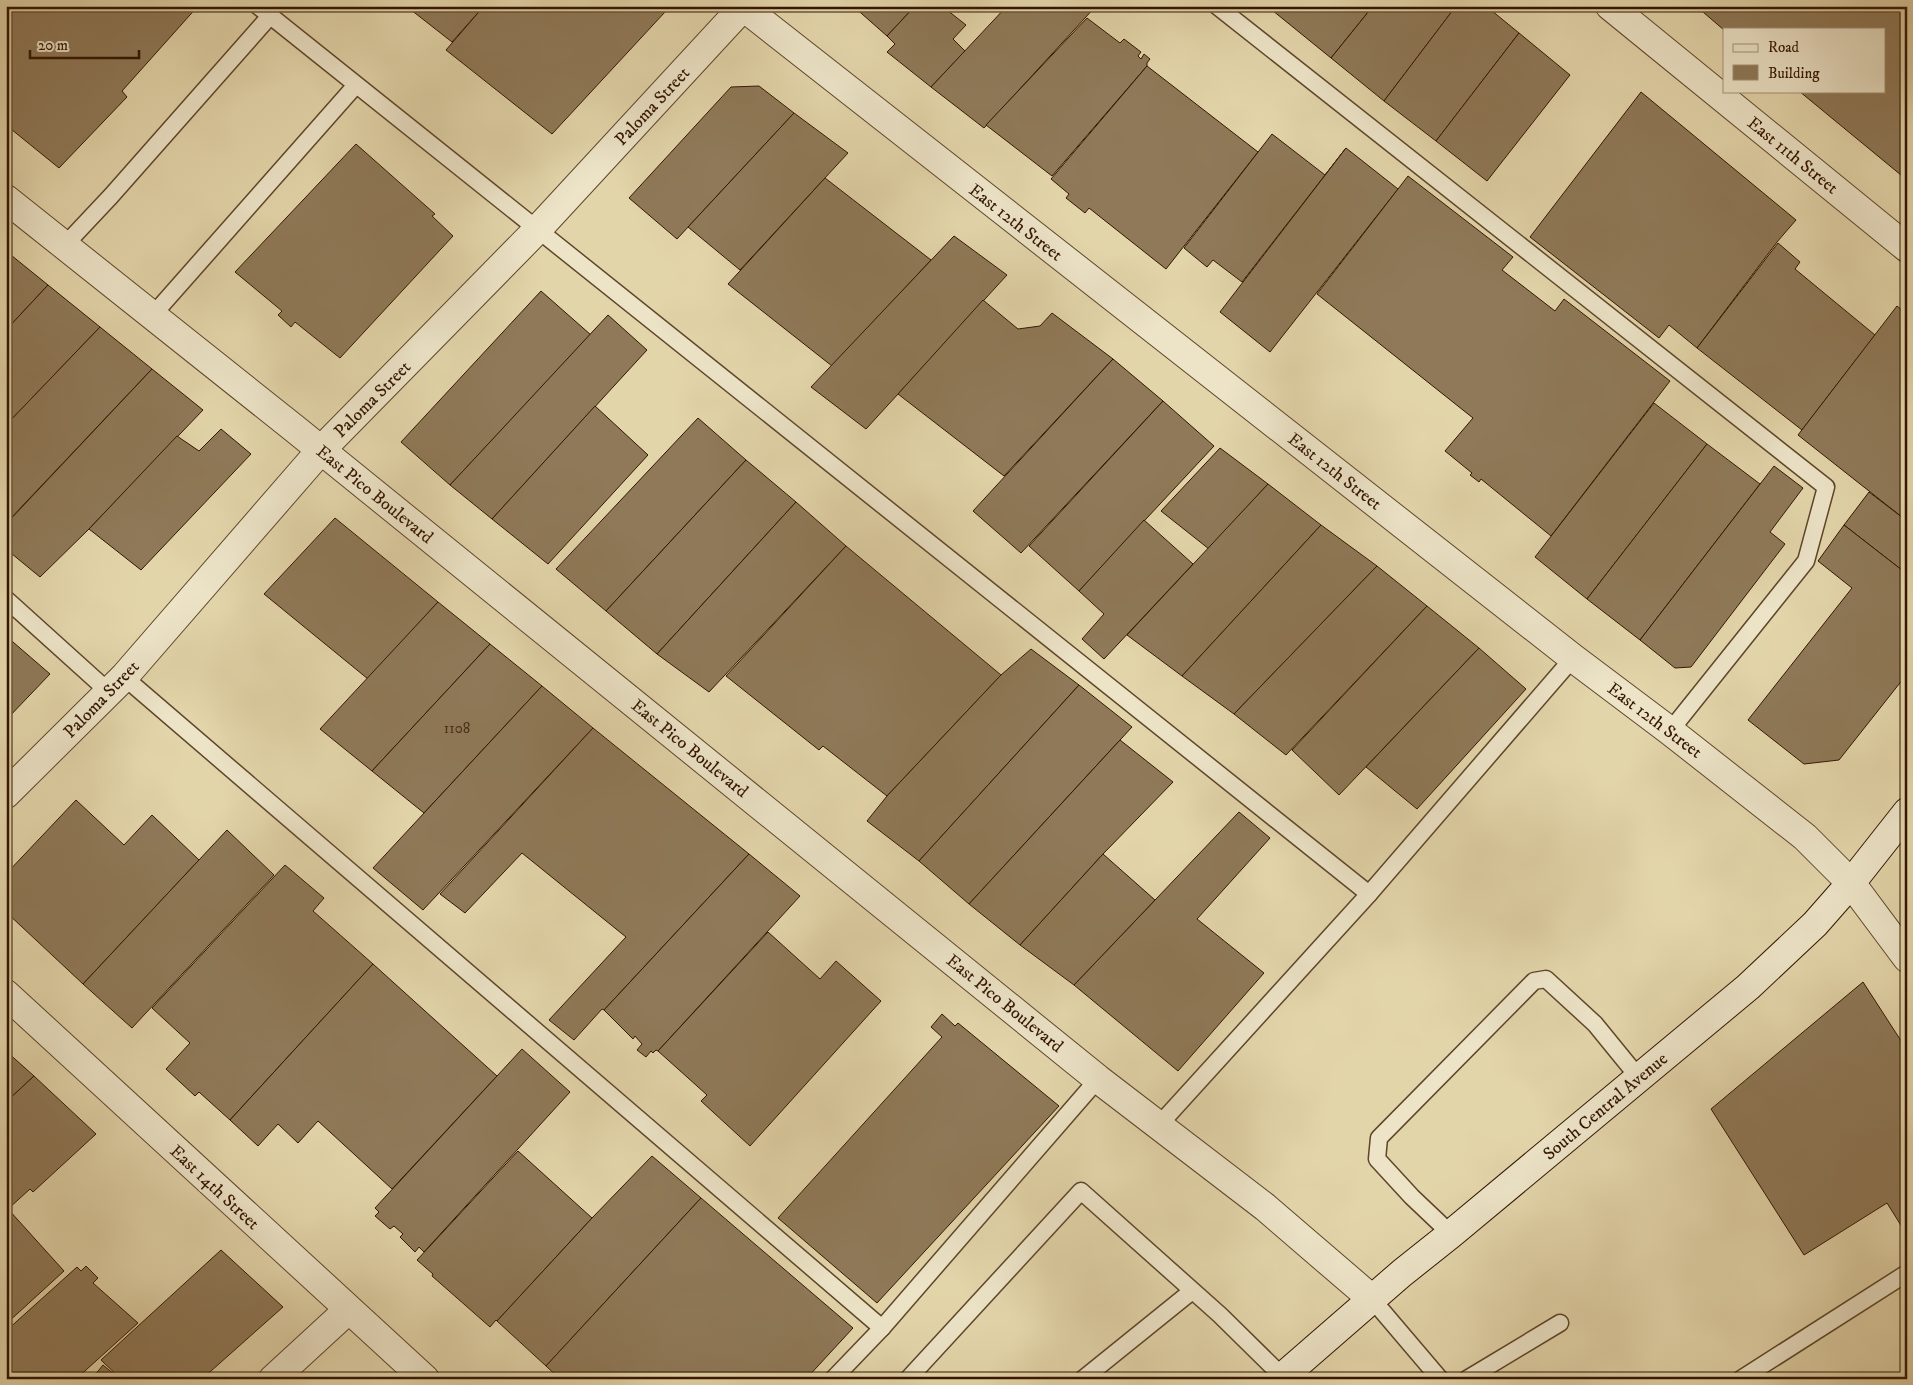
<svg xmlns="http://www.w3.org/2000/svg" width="1913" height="1385" viewBox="0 0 1913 1385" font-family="'IM FELL DW Pica',serif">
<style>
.building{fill:#8f7958;stroke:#331600}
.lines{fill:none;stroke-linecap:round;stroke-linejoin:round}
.service-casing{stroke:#5f462a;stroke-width:19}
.minor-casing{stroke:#5f462a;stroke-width:30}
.tertiary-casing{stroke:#5f462a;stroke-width:30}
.secondary-casing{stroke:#331600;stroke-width:30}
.service{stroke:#ede4c8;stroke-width:16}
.minor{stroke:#ede4c8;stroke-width:28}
.tertiary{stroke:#ede4c8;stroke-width:28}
.secondary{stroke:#ede4c8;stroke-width:28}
.labels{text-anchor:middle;stroke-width:4.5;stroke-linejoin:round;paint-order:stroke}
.number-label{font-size:15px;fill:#4a2f16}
.street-label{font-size:18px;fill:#331600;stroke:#ede4c8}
</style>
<rect width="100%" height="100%" fill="#e3d5aa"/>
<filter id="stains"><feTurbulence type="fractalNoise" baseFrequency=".004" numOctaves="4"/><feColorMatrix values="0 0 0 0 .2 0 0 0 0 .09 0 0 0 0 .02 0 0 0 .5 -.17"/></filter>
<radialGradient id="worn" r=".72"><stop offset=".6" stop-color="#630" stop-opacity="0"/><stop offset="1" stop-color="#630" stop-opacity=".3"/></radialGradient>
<g class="building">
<path d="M 6,6 L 198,6 L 122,91 L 127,97 L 59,168 L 6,125 Z"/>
<path d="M 406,6 L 484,6 L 452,42 Z"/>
<path d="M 484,6 L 657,6 L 665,12 L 552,134 L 446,50 Z"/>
<path d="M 853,6 L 915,6 L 887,36 Z"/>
<path d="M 915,6 L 942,6 L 966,25 L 953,39 L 965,51 L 931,87 L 887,52 L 895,44 L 887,36 Z"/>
<path d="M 1007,6 L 1096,6 L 984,128 L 931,87 Z"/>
<path d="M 1267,6 L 1373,6 L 1331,58 Z"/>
<path d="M 1373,6 L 1456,6 L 1384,101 L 1331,58 Z"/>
<path d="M 1456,6 L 1486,6 L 1519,33 L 1436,141 L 1384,101 Z"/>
<path d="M 1696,6 L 1907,6 L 1907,180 L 1799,91 L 1884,91 L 1884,29 L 1724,30 Z"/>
<path d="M 1087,18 L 1120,43 L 1124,39 L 1141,52 L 1138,56 L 1141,59 L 1144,54 L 1150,59 L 1147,63 L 1147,66 L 1052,176 L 986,125 Z"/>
<path d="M 1519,33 L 1570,75 L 1487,181 L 1436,141 Z"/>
<path d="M 1147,66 L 1258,152 L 1166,269 L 1089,208 L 1085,213 L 1066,198 L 1069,194 L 1051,179 Z"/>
<path d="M 759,86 L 794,113 L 677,239 L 629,198 L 731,87 Z"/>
<path d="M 1641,92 L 1796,220 L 1777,242 L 1697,348 L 1669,325 L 1659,338 L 1530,237 Z"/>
<path d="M 794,113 L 848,153 L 740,270 L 688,227 Z"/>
<path d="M 1272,134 L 1325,175 L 1346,148 L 1242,282 L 1213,260 L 1207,267 L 1184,248 Z"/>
<path d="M 356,144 L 435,214 L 432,216 L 453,236 L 340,358 L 295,322 L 291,327 L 278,315 L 282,311 L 235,272 Z"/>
<path d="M 1346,148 L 1398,189 L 1270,352 L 1220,312 Z"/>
<path d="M 1408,176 L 1513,257 L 1502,270 L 1555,311 L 1564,299 L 1670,381 L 1551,536 L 1481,479 L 1479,482 L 1470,475 L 1472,473 L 1445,451 L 1473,418 L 1317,294 Z"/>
<path d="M 825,178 L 931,260 L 832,366 L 728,284 Z"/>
<path d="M 954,236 L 1007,275 L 866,429 L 811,387 Z"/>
<path d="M 1778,243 L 1800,262 L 1795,269 L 1875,335 L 1802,430 L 1697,348 Z"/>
<path d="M 6,251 L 48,285 L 6,330 Z"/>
<path d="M 48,285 L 100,327 L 6,425 L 6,330 Z"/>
<path d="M 541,291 L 591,335 L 450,485 L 401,442 Z"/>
<path d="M 983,300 L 1018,329 L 1040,326 L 1052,313 L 1113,359 L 1004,476 L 898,394 Z"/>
<path d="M 1897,306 L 1907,314 L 1907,521 L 1798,435 Z"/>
<path d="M 608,315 L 647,350 L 492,519 L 450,485 Z"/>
<path d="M 100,327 L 152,369 L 10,519 L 6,516 L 6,425 Z"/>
<path d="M 1113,359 L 1163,401 L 1021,553 L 973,511 Z"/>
<path d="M 152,369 L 203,410 L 89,529 L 40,577 L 6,549 L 6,524 Z"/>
<path d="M 1163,401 L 1214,446 L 1079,591 L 1029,546 Z"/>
<path d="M 1654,403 L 1707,444 L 1587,599 L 1535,557 Z"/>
<path d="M 595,406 L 648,455 L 548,564 L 492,519 Z"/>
<path d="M 698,418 L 746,460 L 606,611 L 556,569 Z"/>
<path d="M 221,429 L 251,454 L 141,570 L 89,529 L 177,436 L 199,451 Z"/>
<path d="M 1707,444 L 1760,484 L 1640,640 L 1587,599 Z"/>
<path d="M 1220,448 L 1268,484 L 1209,549 L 1161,511 Z"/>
<path d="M 746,460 L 796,502 L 657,654 L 606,611 Z"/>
<path d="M 1774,466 L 1803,488 L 1770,532 L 1785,544 L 1691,667 L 1675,668 L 1640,640 Z"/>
<path d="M 1268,484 L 1321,525 L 1182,676 L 1127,635 Z"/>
<path d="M 1869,492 L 1907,521 L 1907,574 L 1844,525 Z"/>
<path d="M 796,502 L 846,546 L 709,692 L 657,654 Z"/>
<path d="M 335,518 L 438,602 L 368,679 L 264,594 Z"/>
<path d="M 1144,520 L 1193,564 L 1104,659 L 1082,639 L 1104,614 L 1079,591 Z"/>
<path d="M 1321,525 L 1377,566 L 1234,714 L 1182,676 Z"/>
<path d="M 1844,525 L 1907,574 L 1907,674 L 1839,760 L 1804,764 L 1748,720 L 1852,588 L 1818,561 Z"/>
<path d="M 846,546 L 1001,675 L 887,796 L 823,746 L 819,750 L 726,676 Z"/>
<path d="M 1377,566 L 1427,606 L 1286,755 L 1234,714 Z"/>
<path d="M 438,602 L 490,644 L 372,771 L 320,729 Z"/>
<path d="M 1427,606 L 1479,648 L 1339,795 L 1292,750 Z"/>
<path d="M 6,636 L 50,674 L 6,720 Z"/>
<path d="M 490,644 L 542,686 L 424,813 L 372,771 Z"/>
<path d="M 1479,648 L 1526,689 L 1417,809 L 1366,767 Z"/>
<path d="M 1031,649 L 1079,685 L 919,861 L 867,821 L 887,796 L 1001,675 Z"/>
<path d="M 1079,685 L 1132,727 L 969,904 L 919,861 Z"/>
<path d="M 542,686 L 593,728 L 423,910 L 373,868 Z"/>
<path d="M 593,728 L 749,854 L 604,1010 L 602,1009 L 574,1040 L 549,1020 L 626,937 L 522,853 L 465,913 L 440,894 Z"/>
<path d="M 1120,740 L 1173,782 L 1103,854 L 1020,945 L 969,904 Z"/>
<path d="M 76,800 L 124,845 L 152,815 L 199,860 L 83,984 L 6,912 L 6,874 Z"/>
<path d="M 1239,812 L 1270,838 L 1197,919 L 1264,973 L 1178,1071 L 1074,985 Z"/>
<path d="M 227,830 L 274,875 L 132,1028 L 83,984 Z"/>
<path d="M 749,854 L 800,896 L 658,1051 L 656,1050 L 653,1053 L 651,1051 L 646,1057 L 637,1050 L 642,1044 L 635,1036 L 633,1039 L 604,1010 Z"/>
<path d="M 1103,854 L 1155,900 L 1074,985 L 1020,945 Z"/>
<path d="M 285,865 L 324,898 L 313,911 L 373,964 L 230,1120 L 199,1092 L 195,1096 L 166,1069 L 190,1043 L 152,1008 Z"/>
<path d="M 768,932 L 820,979 L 836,961 L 881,1001 L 750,1146 L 701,1101 L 707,1095 L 658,1051 Z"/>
<path d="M 373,964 L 497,1076 L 392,1189 L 318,1121 L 298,1143 L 278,1124 L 258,1146 L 230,1120 Z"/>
<path d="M 1863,982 L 1907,1050 L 1907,1235 L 1887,1203 L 1804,1255 L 1711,1109 Z"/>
<path d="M 942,1014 L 955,1026 L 958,1023 L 1059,1106 L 877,1303 L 778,1218 L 942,1037 L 931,1027 Z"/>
<path d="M 522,1049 L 570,1092 L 424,1252 L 419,1247 L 415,1252 L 400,1237 L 403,1234 L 394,1226 L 390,1229 L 375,1216 L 379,1212 L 375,1208 Z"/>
<path d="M 6,1051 L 34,1076 L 6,1102 Z"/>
<path d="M 34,1076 L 96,1134 L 33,1192 L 30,1189 L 8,1209 L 64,1271 L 6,1324 L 6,1102 Z"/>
<path d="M 518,1151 L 592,1218 L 497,1321 L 496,1320 L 490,1327 L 432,1276 L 433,1274 L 417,1260 Z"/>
<path d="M 652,1156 L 701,1198 L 546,1366 L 497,1321 L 592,1218 Z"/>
<path d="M 701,1198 L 853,1328 L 806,1379 L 560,1379 L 546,1366 Z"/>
<path d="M 221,1250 L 283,1307 L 202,1379 L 121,1379 L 101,1360 Z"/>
<path d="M 86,1266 L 98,1278 L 93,1283 L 138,1323 L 76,1379 L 17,1379 L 6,1369 L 6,1331 L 77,1267 L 81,1271 Z"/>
<path d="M 103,1365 L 115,1375 L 112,1379 L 97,1379 L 94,1376 Z"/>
<path d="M 6,1369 L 17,1379 L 6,1379 Z"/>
</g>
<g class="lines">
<defs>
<g id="service">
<path d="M 258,6 L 1369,894"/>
<path d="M 1217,6 L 1826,487 L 1806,561 L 1670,731"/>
<path d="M 64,246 L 111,196 L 270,16"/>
<path d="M 152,316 L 356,85"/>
<path d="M 6,599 L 109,692"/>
<path d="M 124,677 L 882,1328"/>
<path d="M 1159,1125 L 1369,894 L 1573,658"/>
<path d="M 1451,1234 L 1412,1197 L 1377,1159 L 1379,1138 L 1534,981 L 1546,979 L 1595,1024 L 1639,1078"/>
<path d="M 1372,1299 L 1440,1379"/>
<path d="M 833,1379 L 882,1328 L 1098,1079"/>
<path d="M 908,1379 L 1081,1191 L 1220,1315 L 1283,1377"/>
<path d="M 1083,1379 L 1192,1291"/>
<path d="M 1467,1379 L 1560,1323"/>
<path d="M 1741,1379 L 1907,1273"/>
</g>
<g id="minor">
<path d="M 1610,6 L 1907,248"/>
<path d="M 6,794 L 124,677 L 321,450 L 537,230 L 743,7"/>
<path d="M 6,994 L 425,1379"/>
<path d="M 273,1379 L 348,1310"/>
</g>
<g id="tertiary">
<path d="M 742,6 L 1573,658 L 1670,731 L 1805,837 L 1851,883 L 1907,958"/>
<path d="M 6,199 L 295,429 L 1098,1079 L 1265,1207 L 1372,1299"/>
</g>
<path id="secondary" d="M 1280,1379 L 1402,1273 L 1451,1234 L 1748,987 L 1815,924 L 1851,883 L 1907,812"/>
</defs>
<use href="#service" class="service-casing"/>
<use href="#minor" class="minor-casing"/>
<use href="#tertiary" class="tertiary-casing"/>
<use href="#secondary" class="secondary-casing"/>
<use href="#service" class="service"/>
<use href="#minor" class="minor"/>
<use href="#tertiary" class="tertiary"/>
<use href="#secondary" class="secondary"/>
</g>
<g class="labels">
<g class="number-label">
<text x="457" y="733">1108</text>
</g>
<g class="street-label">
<text transform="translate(652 106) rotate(-47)" y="6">Paloma Street</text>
<text transform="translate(1793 155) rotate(39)" y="6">East 11th Street</text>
<text transform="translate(1016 222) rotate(38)" y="6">East 12th Street</text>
<text transform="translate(372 399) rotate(-45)" y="6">Paloma Street</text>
<text transform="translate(1335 471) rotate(38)" y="6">East 12th Street</text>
<text transform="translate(375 494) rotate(39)" y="6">East Pico Boulevard</text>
<text transform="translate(101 699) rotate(-46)" y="6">Paloma Street</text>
<text transform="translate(1655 720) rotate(37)" y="6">East 12th Street</text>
<text transform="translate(690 748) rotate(39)" y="6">East Pico Boulevard</text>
<text transform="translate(1005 1003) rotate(39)" y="6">East Pico Boulevard</text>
<text transform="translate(1605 1106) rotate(-40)" y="6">South Central Avenue</text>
<text transform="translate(215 1187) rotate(43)" y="6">East 14th Street</text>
</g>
</g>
<rect width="1913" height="1385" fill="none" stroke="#e3d5aa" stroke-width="25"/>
<rect x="8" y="8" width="1898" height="1370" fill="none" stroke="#331600" stroke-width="2.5"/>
<rect x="12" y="12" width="1888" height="1360" fill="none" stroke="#331600"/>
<rect x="1723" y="28" width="162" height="65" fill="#ede4c8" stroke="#a39278"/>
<rect x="1733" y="44" width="25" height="8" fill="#ede4c8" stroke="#a39278"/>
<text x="1768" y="52" font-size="15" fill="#331600">Road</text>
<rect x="1733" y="65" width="25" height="15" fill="#8f7958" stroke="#a39278"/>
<text x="1768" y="78" font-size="15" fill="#331600">Building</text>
<path d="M30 50v8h109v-8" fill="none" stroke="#331600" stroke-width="2.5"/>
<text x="38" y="50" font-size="15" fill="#331600" stroke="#ede4c8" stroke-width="4" paint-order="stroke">20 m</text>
<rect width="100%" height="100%" filter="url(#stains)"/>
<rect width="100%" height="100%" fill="url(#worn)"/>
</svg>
